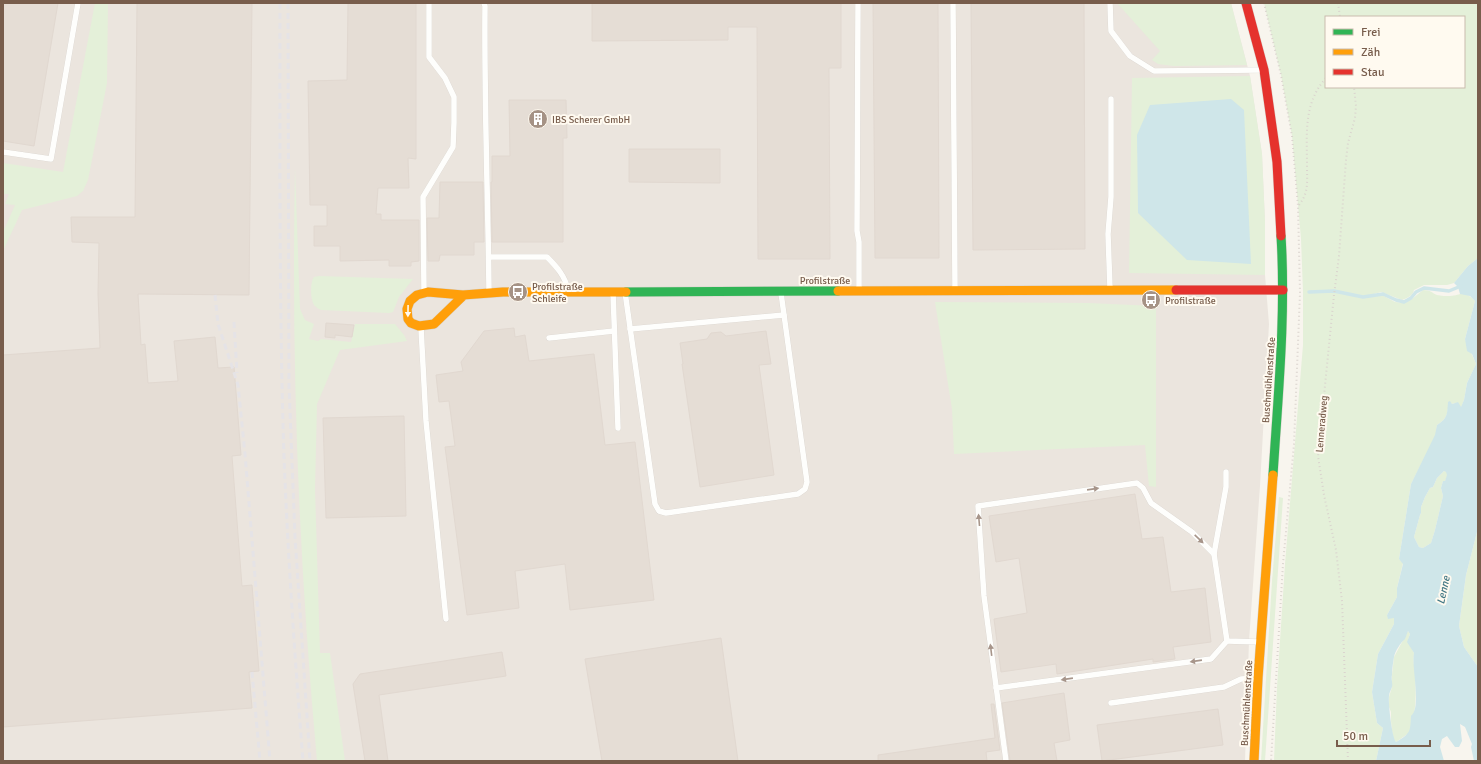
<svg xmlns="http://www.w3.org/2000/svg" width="1481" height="764" viewBox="0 0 1481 764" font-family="Signika,sans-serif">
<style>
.industrial{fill:#ebe5de}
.green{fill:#e4f0d9;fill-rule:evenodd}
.water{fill:#cfe6e9;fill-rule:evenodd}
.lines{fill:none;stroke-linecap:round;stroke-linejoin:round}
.stream{stroke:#cfe6e9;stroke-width:3.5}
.building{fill:#e5ddd5;stroke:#e1d8d0}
.lane-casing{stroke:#d7d2cc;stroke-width:6}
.fast-casing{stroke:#d8d2cb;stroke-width:10}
.slow-casing{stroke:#d8d2cb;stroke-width:10}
.jam-casing{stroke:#d8d2cb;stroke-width:10}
.path{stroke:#dad4ce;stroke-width:2;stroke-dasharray:1 3;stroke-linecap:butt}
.lane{stroke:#fefefc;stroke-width:5.5}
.fast{stroke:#30b455;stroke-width:9}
.slow{stroke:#ff9f0a;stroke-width:9}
.jam{stroke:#e5322d;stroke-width:9}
.rail{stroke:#e5e3e6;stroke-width:3;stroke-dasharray:6 4;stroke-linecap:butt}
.oneway{fill:#fffaf0}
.oneway2{fill:#a7958a}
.labels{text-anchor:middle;stroke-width:4;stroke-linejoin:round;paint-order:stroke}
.poi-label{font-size:10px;fill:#785d4c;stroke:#fffaf0;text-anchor:start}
.street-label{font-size:10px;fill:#785d4c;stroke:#fffaf0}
.water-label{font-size:11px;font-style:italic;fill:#427784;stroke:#fffaf0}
</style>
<rect width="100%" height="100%" fill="#f8f5ee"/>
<path class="industrial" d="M 3,3 L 1231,3 L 1250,76 L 1262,154 L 1265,222 L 1265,275 L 1269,324 L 1260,486 L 1249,641 L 1245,761 L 3,761 Z"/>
<g class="green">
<path d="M 95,3 L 108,3 L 107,83 L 88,180 L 83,191 L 77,196 L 22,210 L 3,251 L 3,232 L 15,205 L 5,204 L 9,194 L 3,194 L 3,163 L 63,172 Z"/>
<path d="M 1117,3 L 1231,3 L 1247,65 L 1174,66 L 1158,64 L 1152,60 L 1160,51 Z"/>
<path d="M 1264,3 L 1478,3 L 1478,258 L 1468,266 L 1454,283 L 1447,285 L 1424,285 L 1414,290 C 1413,296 1407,298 1402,300 L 1381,292 L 1367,296 L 1382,295 L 1395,302 L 1404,303 L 1412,299 L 1423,290 C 1431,290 1432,293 1437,295 C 1441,296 1446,296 1450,296 C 1457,296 1460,293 1465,294 C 1469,295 1472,298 1475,301 L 1465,339 L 1476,364 L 1467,383 L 1464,400 L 1461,408 L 1455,403 L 1452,404 L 1449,402 C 1447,414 1448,418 1437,425 L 1436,435 L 1411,484 L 1399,559 L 1403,563 L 1397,588 L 1397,597 L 1387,615 L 1394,618 L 1394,624 L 1378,654 L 1372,692 L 1377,723 L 1383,728 L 1376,761 L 1274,761 L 1277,687 L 1285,564 L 1303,345 L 1303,292 L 1301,239 L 1292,136 L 1281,75 ZM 1326,17 L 1464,17 L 1464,87 L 1326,87 Z"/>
<path d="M 1250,76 L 1262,154 L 1265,222 L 1265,275 L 1129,273 L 1132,78 Z"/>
<path d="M 295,169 L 300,309 L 305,320 L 314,324 L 309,339 L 318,341 L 321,339 L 351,342 L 355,324 L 395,324 L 404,335 L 407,341 L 340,350 L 317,404 L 315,489 L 320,653 L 330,653 L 345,761 L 317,761 C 299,564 291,367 295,169 Z"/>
<path d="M 319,276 L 413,279 L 399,297 L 393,312 L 389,313 L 321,310 C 319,309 317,308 315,306 C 310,301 310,282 314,277 Z"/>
<path d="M 935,302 L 1088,303 L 1156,306 L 1156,487 L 1149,486 L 1145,445 L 954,454 L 952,409 Z"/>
<path d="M 1444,471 L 1447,472 L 1448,475 L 1445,481 L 1443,481 L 1441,488 L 1443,496 L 1435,530 L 1431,543 L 1423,548 L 1419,547 L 1414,537 L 1420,515 L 1421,513 L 1421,507 L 1425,497 L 1430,488 L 1433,487 L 1437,478 Z"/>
<path d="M 1279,497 L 1283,498 L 1265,761 L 1261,761 L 1272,581 Z"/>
<path d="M 1478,528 L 1478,674 L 1478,667 L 1464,647 L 1459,626 L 1466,575 Z"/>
<path d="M 1408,631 L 1410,634 C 1406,642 1411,646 1414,653 C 1413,660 1414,665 1415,672 C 1416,692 1417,714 1409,733 L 1396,742 L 1393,739 L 1391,721 L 1391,712 L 1389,707 L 1389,697 L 1392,687 L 1392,675 L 1394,657 Z"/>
</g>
<g class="water">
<path d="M 1231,99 L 1244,110 L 1251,264 L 1187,260 L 1138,213 L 1137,135 L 1150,105 Z"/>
<path d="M 1478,258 L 1478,528 L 1466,575 L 1459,626 L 1464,647 L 1478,667 L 1478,761 L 1474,761 L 1471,747 L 1472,744 L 1465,727 L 1460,724 L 1462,741 L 1459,747 L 1455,747 L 1447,736 L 1442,739 L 1440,747 L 1444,761 L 1376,761 L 1383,728 L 1377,723 L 1372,692 L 1378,654 L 1394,624 L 1394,618 L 1388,619 L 1387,615 L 1397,597 L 1397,588 L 1403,564 L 1399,559 L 1411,484 L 1435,435 L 1437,425 C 1448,418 1447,414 1448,402 L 1450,401 L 1452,404 L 1458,402 L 1461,407 L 1464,400 L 1467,383 L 1476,364 L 1472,354 L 1467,351 L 1465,339 L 1475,301 L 1470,296 L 1460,294 L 1458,287 L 1454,283 L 1468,266 ZM 1444,471 L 1446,472 L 1447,475 L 1445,481 L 1443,481 L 1441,488 L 1443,496 L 1435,530 L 1431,543 L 1423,548 L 1419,547 L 1414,537 L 1420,515 L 1421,513 L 1421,507 L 1425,497 L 1430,488 L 1433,487 L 1437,478 ZM 1408,631 L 1410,634 L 1407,642 L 1414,653 C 1411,667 1422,707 1411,716 C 1410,732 1411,733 1396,742 C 1392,738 1388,702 1389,696 C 1389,693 1391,690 1392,687 C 1393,684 1391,679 1392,675 C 1392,669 1393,663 1394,657 C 1395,651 1401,642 1405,639 Z"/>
</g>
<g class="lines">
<path class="stream" d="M 1309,292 L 1334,291 L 1363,297 L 1383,294 L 1396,300 L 1404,302 L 1411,298 L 1416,292 L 1424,288 L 1449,291 L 1461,286"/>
</g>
<g class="building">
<path d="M 3,3 L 58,3 L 34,146 L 3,141 Z"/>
<path d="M 137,3 L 252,3 L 249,295 L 138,294 L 141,345 L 145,344 L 148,383 L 178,381 L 174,341 L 215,337 L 218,368 L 234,367 L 241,455 L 232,456 L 242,586 L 252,585 L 259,671 L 249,672 L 252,708 L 3,727 L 3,355 L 100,348 L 98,293 L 99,243 L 72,242 L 71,217 L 135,217 Z"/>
<path d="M 348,3 L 416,3 L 416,159 L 408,158 L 409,188 L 378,188 L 376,214 L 381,214 L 381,220 L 419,220 L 419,261 L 411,262 L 411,266 L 389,266 L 389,260 L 340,261 L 340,246 L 314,246 L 314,226 L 327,226 L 327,205 L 310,205 L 308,81 L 347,80 Z"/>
<path d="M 592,3 L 841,3 L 841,68 L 829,68 L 830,259 L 758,259 L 757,27 L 728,27 L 728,40 L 592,41 Z"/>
<path d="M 873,3 L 938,3 L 939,258 L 875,258 Z"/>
<path d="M 971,3 L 1084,3 L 1085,249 L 973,250 Z"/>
<path d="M 509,100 L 566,100 L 567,138 L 563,138 L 563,242 L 492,242 L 491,182 L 492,182 L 492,156 L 510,156 Z"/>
<path d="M 629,149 L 720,149 L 720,183 L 629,182 Z"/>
<path d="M 440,182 L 483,182 L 484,242 L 474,242 L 474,255 L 440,255 L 439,261 L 428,261 L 427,218 L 439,218 Z"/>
<path d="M 326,323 L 354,325 L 352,337 L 335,335 L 335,338 L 325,337 Z"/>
<path d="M 514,328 L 515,337 L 525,335 L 529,361 L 594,354 L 605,445 L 635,442 L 654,600 L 570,610 L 565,564 L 515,571 L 519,608 L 467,615 L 445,447 L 455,446 L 449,401 L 439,402 L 436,375 L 463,371 L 461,362 L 484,331 Z"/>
<path d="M 766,331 L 771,364 L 759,365 L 774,475 L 700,487 L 682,364 L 683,364 L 680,343 L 707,339 L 711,333 L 721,332 L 726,336 Z"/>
<path d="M 404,416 L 406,516 L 326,518 L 323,418 Z"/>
<path d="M 1135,494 L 1142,539 L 1163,537 L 1171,592 L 1205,588 L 1211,642 L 1173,647 L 1175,659 L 1153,662 L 1153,659 L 1057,674 L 1056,664 L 1001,672 L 994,619 L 1027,613 L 1019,558 L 996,562 L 989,516 Z"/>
<path d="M 721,638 L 738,761 L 602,761 L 585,659 Z"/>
<path d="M 502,652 L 506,676 L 379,695 L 388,761 L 365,761 L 353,684 L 360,674 Z"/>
<path d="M 1064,693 L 1070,740 L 1054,743 L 1057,761 L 1010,761 L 1002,703 Z"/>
<path d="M 991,704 L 994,704 L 1000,750 L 986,752 L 987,761 L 878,761 L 878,755 L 995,738 Z"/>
<path d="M 1218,709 L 1223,745 L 1102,761 L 1097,725 Z"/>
</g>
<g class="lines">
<defs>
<g id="lane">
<path d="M 484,3 L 485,6 C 484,102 488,197 489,292"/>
<path d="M 858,3 L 857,231 L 859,242 L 859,291"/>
<path d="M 953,3 L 955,289"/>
<path d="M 1110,3 L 1111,31 L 1130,56 L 1154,71 L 1261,70"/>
<path d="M 3,152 L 51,159 L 78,3"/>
<path d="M 489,257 L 547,257 C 557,267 565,276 568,290"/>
<path d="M 1110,288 L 1108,234 L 1111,197 L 1111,99"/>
<path d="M 424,291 L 423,197 L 453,147 L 454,123 L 454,97 L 445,78 L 429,57 L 429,3"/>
<path d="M 613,292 L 618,428"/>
<path d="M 625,292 L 655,504 L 659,511 L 666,513 L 798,494 L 805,489 L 807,482 L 781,293"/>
<path d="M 421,328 L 426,421 L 446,619"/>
<path d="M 630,329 L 784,315"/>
<path d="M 549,338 L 614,331"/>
<path d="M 1226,472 L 1226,487 L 1214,554 L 1227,641 L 1260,642"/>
<path d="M 996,688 L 1211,659 L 1227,641"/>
<path d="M 1111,703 L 1224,687 L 1241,679 L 1257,678"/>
<path d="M 1006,761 L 984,596 L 978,506 L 1137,483 L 1143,488 L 1151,503 L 1192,532 L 1214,554"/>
</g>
<g id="fast">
<path d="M 626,292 L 838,291"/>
<path d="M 1273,475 C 1278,395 1286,316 1281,236"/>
</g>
<g id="slow">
<path d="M 838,291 L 1176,290"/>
<path d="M 464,295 L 434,324 L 419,326 L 411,323 L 408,319 L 407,309 L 410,301 L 417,295 L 428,292 L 463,295 L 503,292 L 626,292"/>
<path d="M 1254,761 L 1258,678 L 1273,475"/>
</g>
<g id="jam">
<path d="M 1246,3 L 1264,70 L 1277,162 L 1281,236"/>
<path d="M 1176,290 L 1283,290"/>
</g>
</defs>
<use href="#lane" class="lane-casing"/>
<use href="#fast" class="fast-casing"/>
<use href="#slow" class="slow-casing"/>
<use href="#jam" class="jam-casing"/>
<g class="path">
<path d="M 1264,3 L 1281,75 L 1292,136 L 1298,206 L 1300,293 L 1294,444 L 1283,564 L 1271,761"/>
<path d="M 1338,3 L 1340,17"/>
<path d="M 1299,205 C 1309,192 1307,182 1307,167 C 1307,135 1303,103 1326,78"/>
<path d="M 1348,761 L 1342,601 L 1336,550 L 1324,495 L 1318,456 L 1334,295 L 1339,256 L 1346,160 L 1348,143 L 1355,118 L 1356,106 L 1354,87"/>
</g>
<use href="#lane" class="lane"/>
<use href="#fast" class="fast"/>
<use href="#slow" class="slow"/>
<use href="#jam" class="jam"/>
<g class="rail">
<path d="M 280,3 C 280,154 279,306 284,457 C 288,558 295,660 303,761"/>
<path d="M 288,3 L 289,386 L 295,537 L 310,761"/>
<path d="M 215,295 L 218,324 L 238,385 L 245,454 L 270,761"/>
<path d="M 234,322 L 237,373"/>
<path d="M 252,672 L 260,761"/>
</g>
</g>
<defs><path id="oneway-solid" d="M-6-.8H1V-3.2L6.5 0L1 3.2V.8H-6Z"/></defs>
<use class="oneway" href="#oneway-solid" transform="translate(408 311) rotate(91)"/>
<g class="oneway2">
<use href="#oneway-solid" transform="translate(1093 489) rotate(-8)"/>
<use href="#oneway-solid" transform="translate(979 520) rotate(-95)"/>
<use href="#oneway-solid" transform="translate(1199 539) rotate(44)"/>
<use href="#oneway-solid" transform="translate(991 650) rotate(-97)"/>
<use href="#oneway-solid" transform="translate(1196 661) rotate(172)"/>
<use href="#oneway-solid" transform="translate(1067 679) rotate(172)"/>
</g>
<defs>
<symbol id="building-disc" viewBox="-11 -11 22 22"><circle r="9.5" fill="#a59285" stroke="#fffaf0"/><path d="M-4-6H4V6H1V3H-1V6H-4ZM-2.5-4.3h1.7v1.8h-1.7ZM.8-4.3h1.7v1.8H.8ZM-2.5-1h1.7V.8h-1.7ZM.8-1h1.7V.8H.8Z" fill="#fff"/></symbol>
<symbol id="bus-disc" viewBox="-11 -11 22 22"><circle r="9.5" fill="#a59285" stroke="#fffaf0"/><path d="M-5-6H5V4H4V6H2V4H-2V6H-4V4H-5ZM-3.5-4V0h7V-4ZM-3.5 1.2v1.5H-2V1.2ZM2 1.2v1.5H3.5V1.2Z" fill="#fff"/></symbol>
</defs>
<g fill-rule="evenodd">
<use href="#building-disc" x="527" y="108" width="22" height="22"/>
<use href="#bus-disc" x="507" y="281" width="22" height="22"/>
<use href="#bus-disc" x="1140" y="289" width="22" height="22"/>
</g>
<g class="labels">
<g class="poi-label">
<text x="552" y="123">IBS Scherer GmbH</text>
<text x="532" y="290">Profilstraße<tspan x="532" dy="12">Schleife</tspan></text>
<text x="1165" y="304">Profilstraße</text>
</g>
<g class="street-label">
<text x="825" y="284">Profilstraße</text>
<text transform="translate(1268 380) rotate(-86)" y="4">Buschmühlenstraße</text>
<text transform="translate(1321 424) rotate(-85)" y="4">Lenneradweg</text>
<text transform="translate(1246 703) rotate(-87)" y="4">Buschmühlenstraße</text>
</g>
<g class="water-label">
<text transform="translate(1443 590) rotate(-78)" y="4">Lenne</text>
</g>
</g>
<rect width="1481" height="764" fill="none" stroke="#785d4c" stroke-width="8"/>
<rect x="1325" y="16" width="140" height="72" fill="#fffaf0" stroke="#c9bbae"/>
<rect x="1333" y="29" width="20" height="6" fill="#30b455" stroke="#c9bbae"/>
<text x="1361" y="36" font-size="12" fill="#785d4c">Frei</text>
<rect x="1333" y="49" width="20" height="6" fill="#ff9f0a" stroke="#c9bbae"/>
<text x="1361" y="56" font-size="12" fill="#785d4c">Zäh</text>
<rect x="1333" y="69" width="20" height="6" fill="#e5322d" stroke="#c9bbae"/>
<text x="1361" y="76" font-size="12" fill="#785d4c">Stau</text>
<path d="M1337 740v6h93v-6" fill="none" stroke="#785d4c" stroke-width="2"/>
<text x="1343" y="740" font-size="12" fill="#785d4c" stroke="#fffaf0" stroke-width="3" paint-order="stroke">50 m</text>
</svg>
